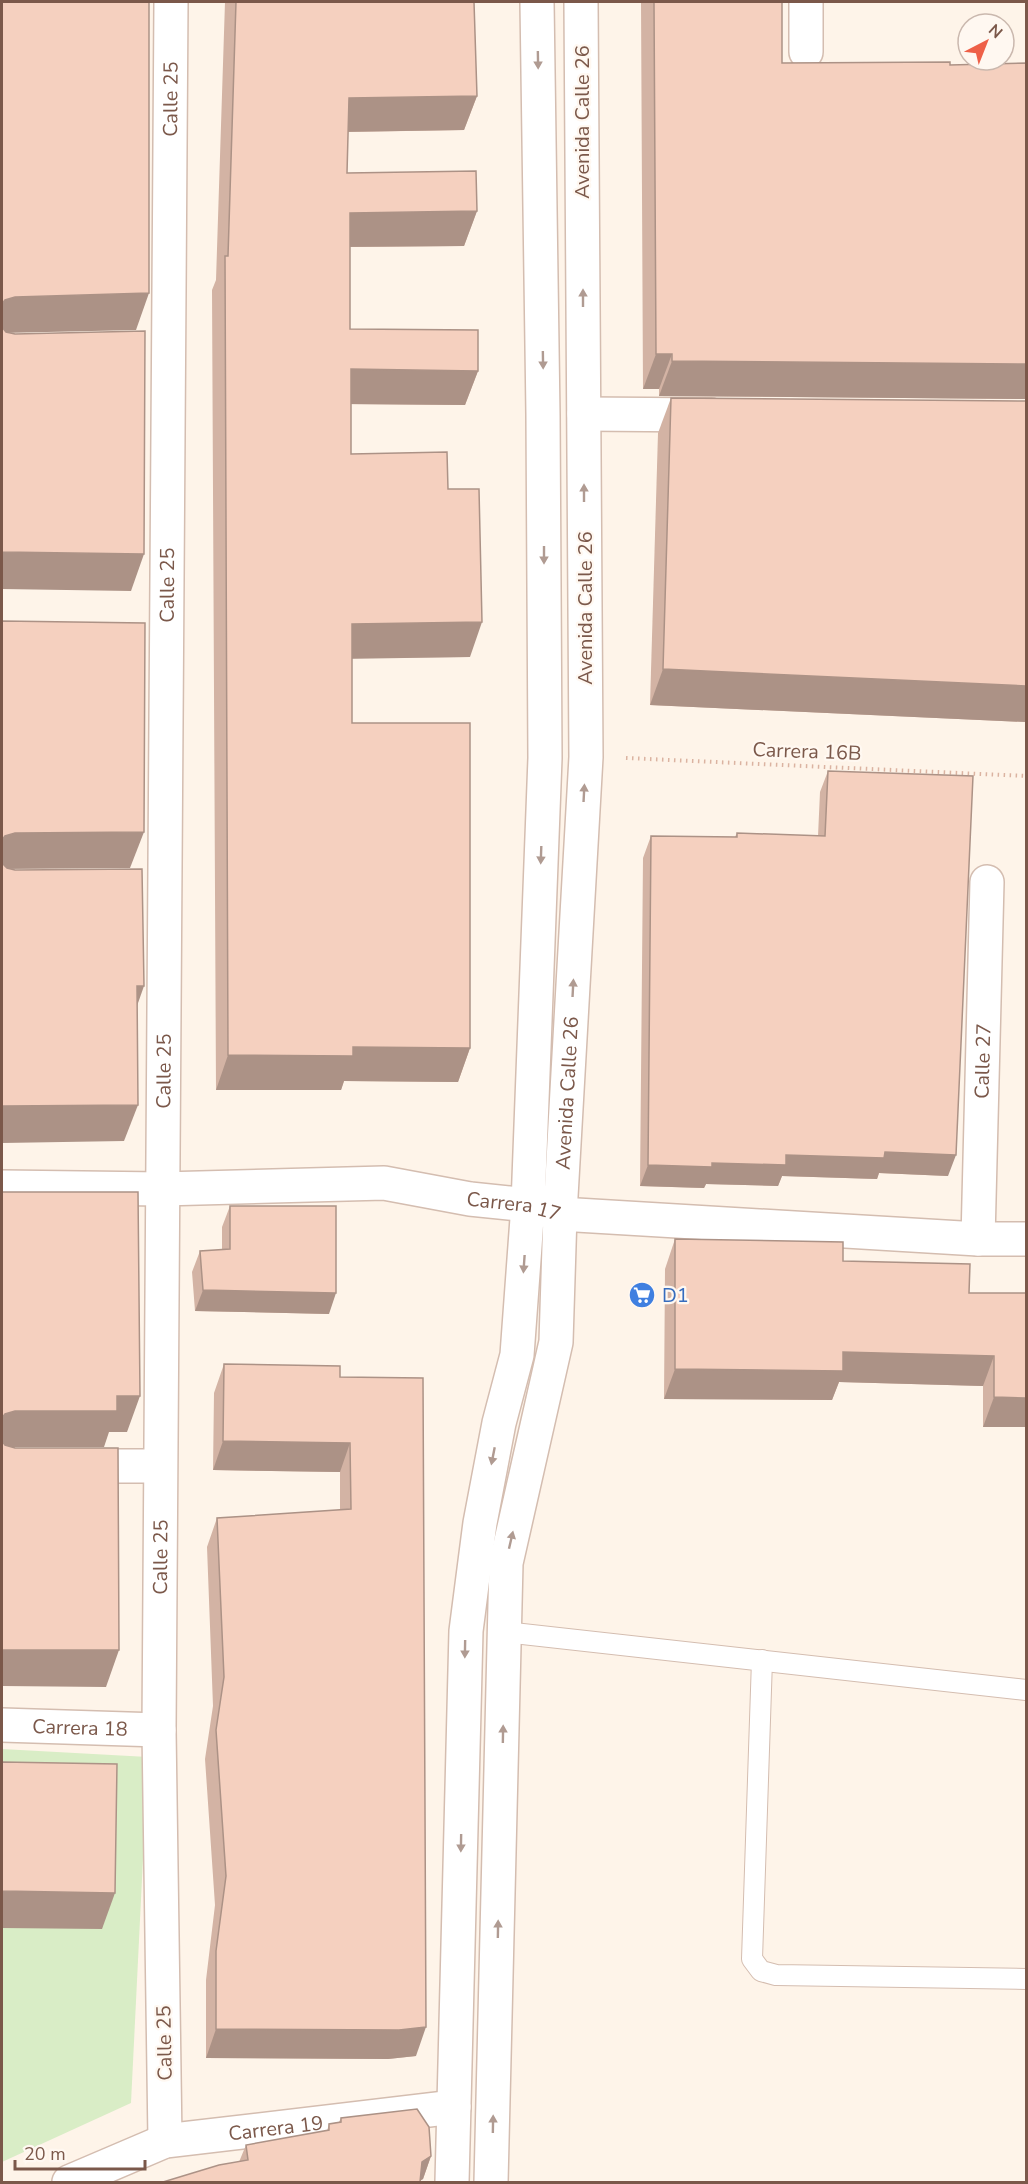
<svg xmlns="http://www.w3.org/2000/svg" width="1028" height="2184" viewBox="0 0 1028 2184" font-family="'Nunito Sans',sans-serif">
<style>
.green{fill:#d9edc6}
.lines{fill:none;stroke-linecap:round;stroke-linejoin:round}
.lane-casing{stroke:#d4bdb0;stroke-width:22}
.street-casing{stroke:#d4bdb0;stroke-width:36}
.path{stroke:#dbb3a1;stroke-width:4;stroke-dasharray:1.5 4.5;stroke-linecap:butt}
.lane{stroke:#fff;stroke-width:20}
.street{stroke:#fff;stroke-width:33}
.wall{fill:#d3b3a4}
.shaded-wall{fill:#ac9286}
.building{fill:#f5d0bf;stroke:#ac9286;stroke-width:1.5}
.oneway{fill:#b09b92}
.labels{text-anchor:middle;stroke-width:4.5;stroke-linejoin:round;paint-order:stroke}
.street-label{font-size:20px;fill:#7b584a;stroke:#fff8f1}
.shop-label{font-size:20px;fill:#366cbe;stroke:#fff8f1;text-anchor:start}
</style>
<rect width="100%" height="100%" fill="#fef4e9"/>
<path class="green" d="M 2,1749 L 148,1757 L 131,2103 L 2,2162 Z"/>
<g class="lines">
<defs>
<g id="lane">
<path d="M 505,1632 L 1026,1690"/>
<path d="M 762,1660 L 752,1959 L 761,1971 L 776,1975 L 1026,1979"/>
</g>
<g id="street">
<path d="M 806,2 L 806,52"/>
<path d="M 584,414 L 711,415"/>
<path id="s1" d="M 2,1187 L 162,1189 L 384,1183 L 470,1199 L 528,1205 L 560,1214 L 978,1239 L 1026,1239"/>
<path id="s2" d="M 978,1239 L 987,882"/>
<path d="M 2,1466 L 160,1466"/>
<path id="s3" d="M 2,1725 L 159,1730"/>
<path id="s4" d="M 165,2141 L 159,1730 L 171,2"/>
<path id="s5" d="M 69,2182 L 165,2141 L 454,2107"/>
<path d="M 452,2182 L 466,1631 L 480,1523 L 499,1423 L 517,1355 L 528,1205 L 545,758 L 543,415 L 537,2"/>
<path id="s6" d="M 491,2182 L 506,1563 L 556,1342 L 560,1214 L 586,757 L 581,2"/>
</g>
</defs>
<use href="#lane" class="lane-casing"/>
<use href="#street" class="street-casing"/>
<path class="path" d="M 626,758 L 1026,776"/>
<use href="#lane" class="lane"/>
<use href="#street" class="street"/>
</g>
<g class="wall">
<path d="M 225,2 L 474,2 L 477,96 L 464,130 L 348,132 L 347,173 L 477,211 L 464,246 L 350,247 L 350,329 L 478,371 L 465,405 L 351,404 L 351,454 L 448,489 L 470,657 L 352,658 L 352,723 L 470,1048 L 458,1082 L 344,1081 L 341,1090 L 216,1090 L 212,290 L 216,280 Z"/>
<path d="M 641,2 L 782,2 L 782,63 L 950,65 L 1026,63 L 1026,399 L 659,396 L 659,389 L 643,389 Z"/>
<path d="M 671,398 L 1026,401 L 1026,722 L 650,705 L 658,433 Z"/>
<path d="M 828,771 L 948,1176 L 879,1173 L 877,1179 L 782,1176 L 778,1186 L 706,1184 L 704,1188 L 640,1186 L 643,858 L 651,836 L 735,837 L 737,833 L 818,836 L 820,792 Z"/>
<path d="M 230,1206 L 329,1314 L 195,1311 L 192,1272 L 200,1251 L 222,1250 L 222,1227 Z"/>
<path d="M 675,1239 L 843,1261 L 969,1293 L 1026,1427 L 983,1427 L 983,1386 L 839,1382 L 832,1400 L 664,1399 L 665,1269 Z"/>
<path d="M 224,1364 L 340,1377 L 423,1378 L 416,2056 L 388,2059 L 206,2058 L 206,1980 L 215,1905 L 205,1759 L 213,1706 L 207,1547 L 217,1518 L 340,1510 L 340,1472 L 213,1470 L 214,1393 Z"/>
<path d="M 341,2118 L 431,2156 L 423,2179 L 420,2181 L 239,2162 L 246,2145 L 327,2131 L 329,2124 L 339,2122 Z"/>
</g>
<g class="shaded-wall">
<path d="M 477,96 L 464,130 L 337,132 L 349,98 Z"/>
<path d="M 477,211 L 464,246 L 337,247 L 350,213 Z"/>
<path d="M 149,293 L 136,330 L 2,333 L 2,304 L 5,300 L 15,297 Z"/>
<path d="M 656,354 L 672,354 L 659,389 L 643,389 Z"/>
<path d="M 672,361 L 1026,364 L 1026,399 L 659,396 Z"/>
<path d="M 351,369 L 478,371 L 465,405 L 338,404 Z"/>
<path d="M 2,552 L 144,554 L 131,591 L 2,589 Z"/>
<path d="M 482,622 L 470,657 L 339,659 L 352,624 Z"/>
<path d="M 663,669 L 1026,686 L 1026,722 L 650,705 Z"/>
<path d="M 144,832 L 130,868 L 2,869 L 2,840 L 5,836 L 15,833 Z"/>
<path d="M 137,986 L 144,986 L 131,1023 Z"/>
<path d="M 353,1047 L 470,1048 L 458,1082 L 344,1081 L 341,1090 L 216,1090 L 228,1055 Z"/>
<path d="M 138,1105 L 124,1141 L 2,1143 L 2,1106 Z"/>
<path d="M 885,1152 L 956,1155 L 948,1176 L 879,1173 L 877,1179 L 782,1176 L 778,1186 L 706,1184 L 704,1188 L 640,1186 L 648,1165 L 712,1163 L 786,1155 Z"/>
<path d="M 203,1290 L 336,1293 L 329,1314 L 195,1311 Z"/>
<path d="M 843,1352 L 994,1356 L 983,1386 L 839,1382 L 832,1400 L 664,1399 L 675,1369 Z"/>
<path d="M 117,1396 L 140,1396 L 127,1432 L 109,1432 L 104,1447 L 2,1447 L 2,1418 L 5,1414 L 15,1411 Z"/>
<path d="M 994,1397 L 1026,1398 L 1026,1427 L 983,1427 Z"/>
<path d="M 223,1441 L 350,1443 L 340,1472 L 213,1470 Z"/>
<path d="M 2,1650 L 119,1650 L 106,1687 L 2,1686 Z"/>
<path d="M 2,1891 L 115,1893 L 102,1929 L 2,1928 Z"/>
<path d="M 426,2027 L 416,2056 L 388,2059 L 206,2058 L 216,2029 Z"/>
<path d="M 431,2156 L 423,2179 L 417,2182 L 422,2162 Z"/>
</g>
<g class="building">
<path d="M 2,2 L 149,2 L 149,293 L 15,297 L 5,300 L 2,304 Z"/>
<path d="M 236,2 L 474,2 L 477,96 L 349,98 L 347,173 L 476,171 L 477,211 L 350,213 L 350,329 L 478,330 L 478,371 L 351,369 L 351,454 L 447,452 L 448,489 L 479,489 L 482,622 L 352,624 L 352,723 L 470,723 L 470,1048 L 353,1047 L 353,1056 L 228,1055 L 225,256 L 228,256 Z"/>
<path d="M 654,2 L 782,2 L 782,63 L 950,62 L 950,65 L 1026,63 L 1026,364 L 672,361 L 672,354 L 656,354 Z"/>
<path d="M 2,327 L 6,332 L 15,334 L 145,331 L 144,554 L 2,552 Z"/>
<path d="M 671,398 L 1026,401 L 1026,686 L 663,669 Z"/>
<path d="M 2,621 L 145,623 L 144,832 L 15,833 L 5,836 L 2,840 Z"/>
<path d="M 828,771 L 973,776 L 956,1155 L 885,1152 L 884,1158 L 786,1155 L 786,1165 L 712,1163 L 712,1167 L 648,1165 L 651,836 L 737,837 L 737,833 L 825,836 Z"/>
<path d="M 2,863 L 7,868 L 15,870 L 142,869 L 144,986 L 137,986 L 138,1105 L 2,1106 Z"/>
<path d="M 2,1192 L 138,1192 L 140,1396 L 117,1396 L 117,1411 L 15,1411 L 5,1414 L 2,1418 Z"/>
<path d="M 230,1206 L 336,1206 L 336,1293 L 203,1290 L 200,1251 L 230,1249 Z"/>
<path d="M 675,1239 L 843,1242 L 843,1261 L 970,1264 L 969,1293 L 1026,1293 L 1026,1398 L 994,1397 L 994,1356 L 843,1352 L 843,1371 L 675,1369 Z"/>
<path d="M 224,1364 L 340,1366 L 340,1377 L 423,1378 L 426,2027 L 399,2030 L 216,2029 L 216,1951 L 226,1876 L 216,1730 L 224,1677 L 217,1518 L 351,1509 L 350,1443 L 223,1441 Z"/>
<path d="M 2,1441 L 5,1445 L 15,1448 L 118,1448 L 119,1650 L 2,1650 Z"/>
<path d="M 2,1762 L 117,1764 L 115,1893 L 2,1891 Z"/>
<path d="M 417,2109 L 429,2127 L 431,2156 L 422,2162 L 420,2182 L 163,2182 L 219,2165 L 248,2160 L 246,2145 L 329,2130 L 329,2124 L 341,2122 L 341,2118 Z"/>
</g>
<defs><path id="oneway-solid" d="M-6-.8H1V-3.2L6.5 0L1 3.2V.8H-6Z" transform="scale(1.5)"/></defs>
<g class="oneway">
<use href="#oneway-solid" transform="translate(538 60) rotate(89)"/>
<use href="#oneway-solid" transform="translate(583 298) rotate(-90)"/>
<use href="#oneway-solid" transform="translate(543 360) rotate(89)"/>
<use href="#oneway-solid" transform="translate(584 493) rotate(-90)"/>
<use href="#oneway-solid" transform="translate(544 555) rotate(90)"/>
<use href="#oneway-solid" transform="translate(584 793) rotate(-87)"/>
<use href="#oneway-solid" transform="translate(541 855) rotate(92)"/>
<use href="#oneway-solid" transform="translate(573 988) rotate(-87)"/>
<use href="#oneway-solid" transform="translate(524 1264) rotate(94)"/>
<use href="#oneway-solid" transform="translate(493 1456) rotate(101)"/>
<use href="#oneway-solid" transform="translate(511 1540) rotate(-77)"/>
<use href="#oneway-solid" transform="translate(465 1649) rotate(91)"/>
<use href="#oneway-solid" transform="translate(503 1734) rotate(-89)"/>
<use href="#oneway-solid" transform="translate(461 1843) rotate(91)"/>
<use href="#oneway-solid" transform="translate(498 1929) rotate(-89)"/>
<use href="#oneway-solid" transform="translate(493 2124) rotate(-89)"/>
</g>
<defs>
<symbol id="supermarket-disc" viewBox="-11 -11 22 22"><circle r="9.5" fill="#3f7fe0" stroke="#fff8f1"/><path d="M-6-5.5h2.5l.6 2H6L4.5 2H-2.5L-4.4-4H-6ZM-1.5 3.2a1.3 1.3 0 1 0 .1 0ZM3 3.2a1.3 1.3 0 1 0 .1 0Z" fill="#fff"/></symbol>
</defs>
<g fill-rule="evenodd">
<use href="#supermarket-disc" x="627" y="1280" width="30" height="30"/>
</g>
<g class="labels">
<g class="street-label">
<text dy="7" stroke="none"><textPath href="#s4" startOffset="2042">Calle 25</textPath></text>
<text transform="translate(582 122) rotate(-90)" y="7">Avenida Calle 26</text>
<text dy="7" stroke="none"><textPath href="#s4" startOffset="1556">Calle 25</textPath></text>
<text transform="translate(585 608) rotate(-90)" y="7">Avenida Calle 26</text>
<text transform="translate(807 751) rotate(2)" y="7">Carrera 16B</text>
<text dy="7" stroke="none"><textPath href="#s2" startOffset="178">Calle 27</textPath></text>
<text dy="7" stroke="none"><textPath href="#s4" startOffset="1070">Calle 25</textPath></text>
<text dy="7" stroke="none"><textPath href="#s6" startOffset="1095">Avenida Calle 26</textPath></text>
<text dy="7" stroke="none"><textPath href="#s1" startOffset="514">Carrera 17</textPath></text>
<text dy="7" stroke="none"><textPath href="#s4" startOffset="584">Calle 25</textPath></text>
<text dy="7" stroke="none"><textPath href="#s3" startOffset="78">Carrera 18</textPath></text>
<text transform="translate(164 2043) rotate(-91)" y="7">Calle 25</text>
<text dy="7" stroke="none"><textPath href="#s5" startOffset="216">Carrera 19</textPath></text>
</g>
<g class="shop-label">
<text x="662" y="1302">D1</text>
</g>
</g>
<rect width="1028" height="2184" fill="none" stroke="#7b584a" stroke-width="6"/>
<g transform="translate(986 42) rotate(42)"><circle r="28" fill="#fff8f1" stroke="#cab8ae" stroke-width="1.5"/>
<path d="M0-4.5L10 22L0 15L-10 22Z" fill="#ee6048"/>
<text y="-9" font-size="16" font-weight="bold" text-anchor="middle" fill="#7b584a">N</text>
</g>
<path d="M15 2160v9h130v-9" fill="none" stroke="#7b584a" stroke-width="3"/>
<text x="24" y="2160" font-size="18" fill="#7b584a" stroke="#fff8f1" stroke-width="4.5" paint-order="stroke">20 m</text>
</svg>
